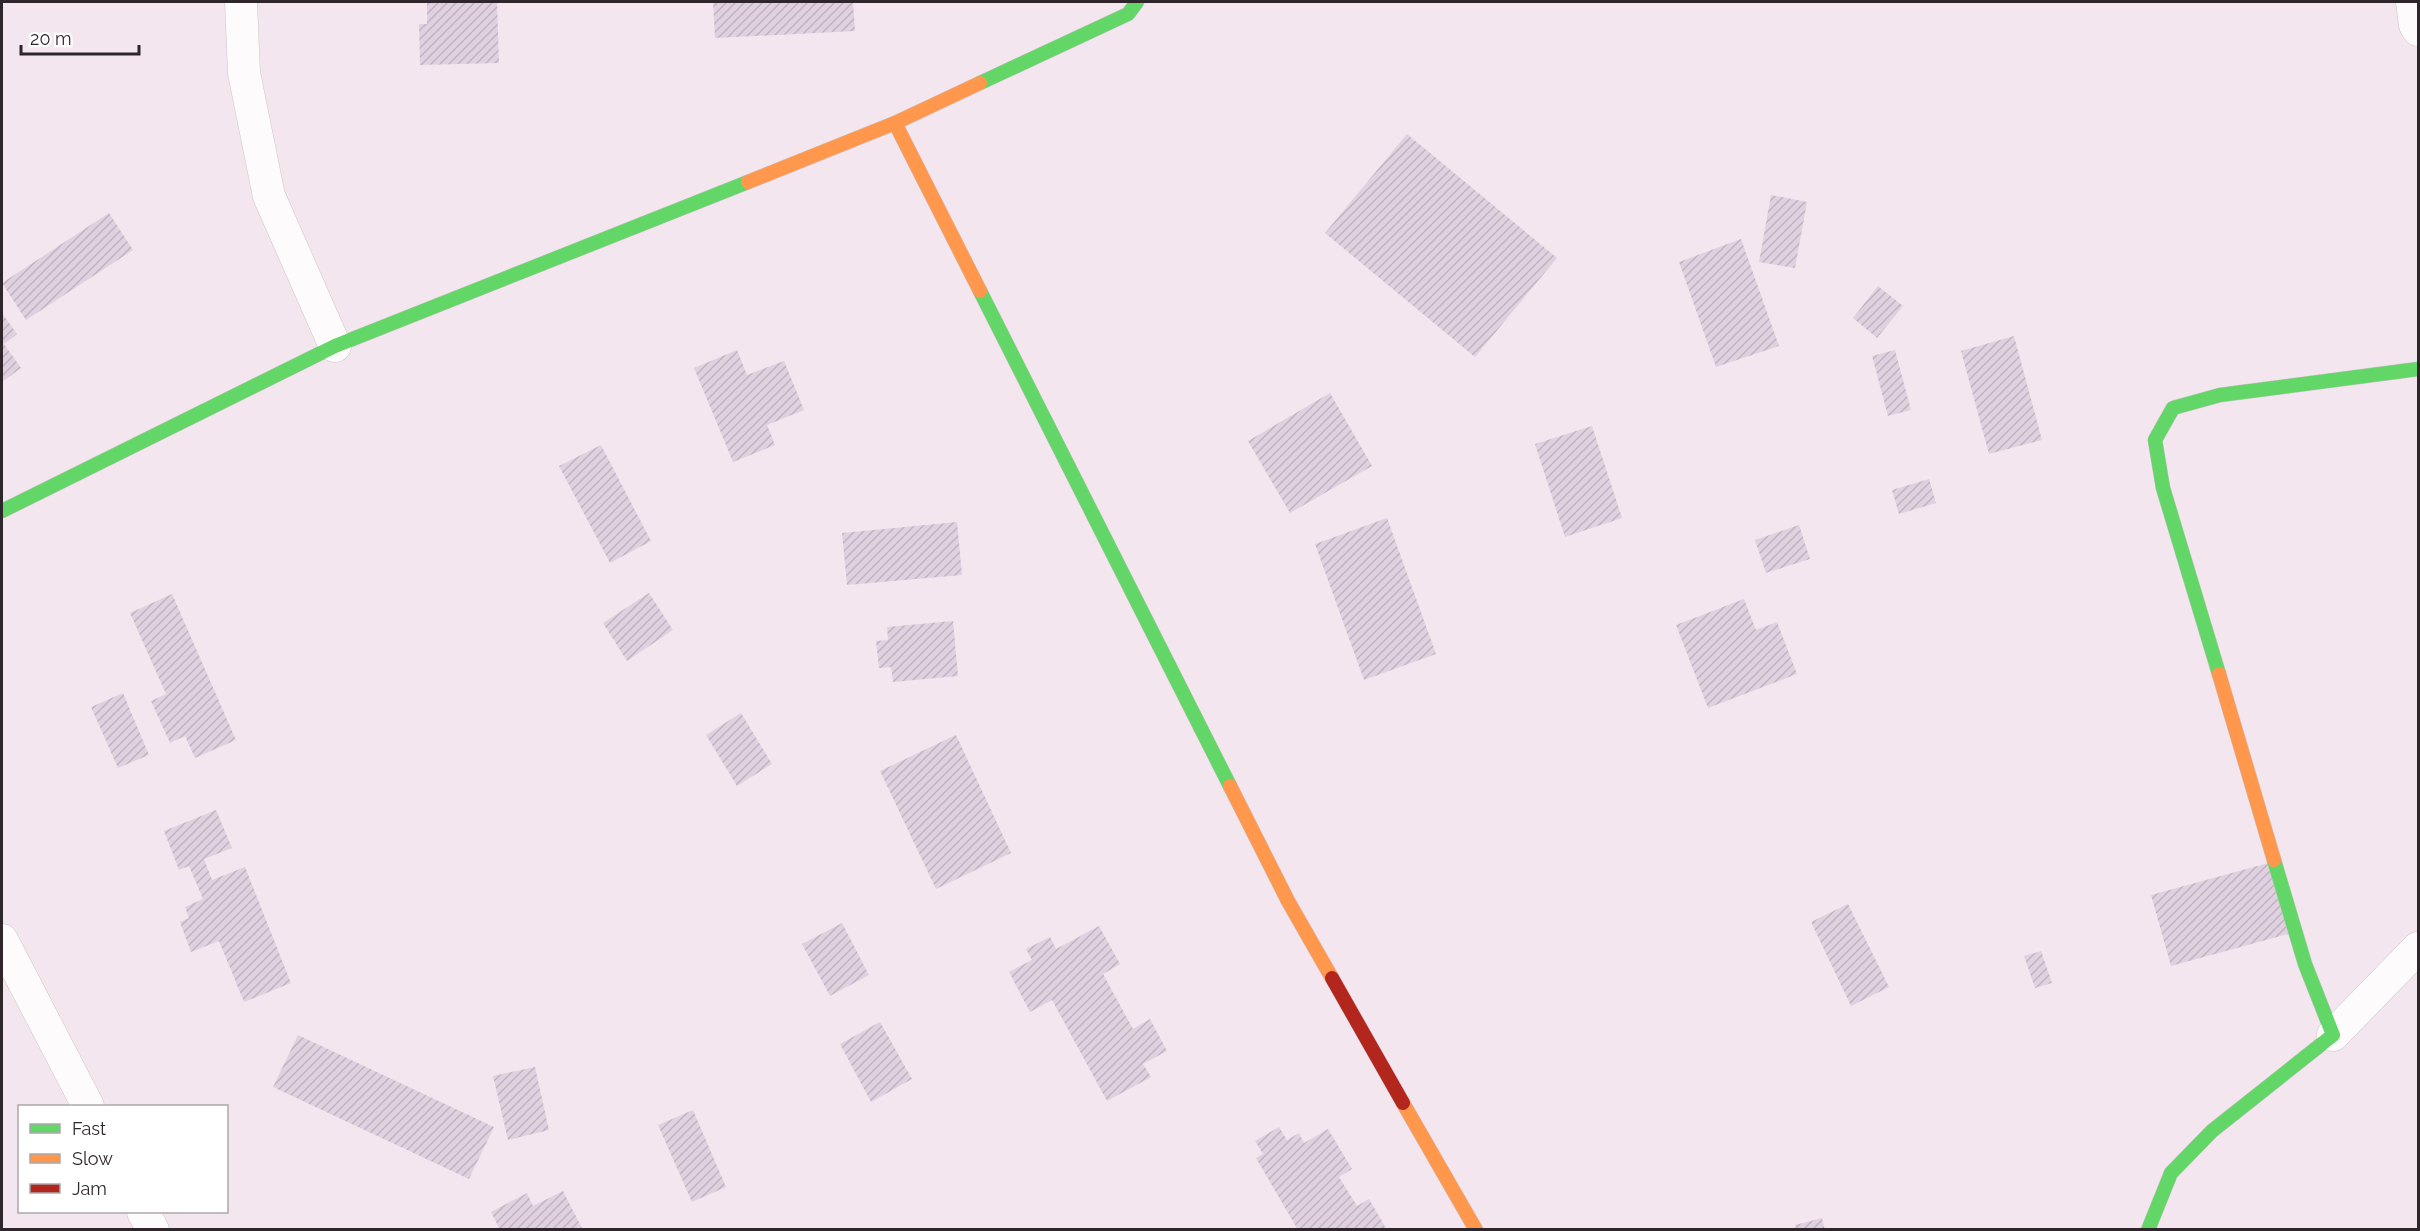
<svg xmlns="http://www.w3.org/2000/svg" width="2420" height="1231" viewBox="0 0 2420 1231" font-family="Raleway,sans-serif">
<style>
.building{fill:url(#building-hatch)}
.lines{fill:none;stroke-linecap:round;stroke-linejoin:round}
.street-casing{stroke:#cfc4ca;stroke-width:33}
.fast-casing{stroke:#cfc4ca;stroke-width:15}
.slow-casing{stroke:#cfc4ca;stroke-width:15}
.jam-casing{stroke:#cfc4ca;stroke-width:15}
.street{stroke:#fdfbfc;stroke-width:32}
.fast{stroke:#63d668;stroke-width:14}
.slow{stroke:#ff974d;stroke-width:14}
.jam{stroke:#b3261e;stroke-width:14}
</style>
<defs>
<pattern id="building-hatch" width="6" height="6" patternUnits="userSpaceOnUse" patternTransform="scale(1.5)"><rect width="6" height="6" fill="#e0d1e0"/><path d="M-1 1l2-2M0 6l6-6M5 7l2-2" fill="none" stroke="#c0b3c0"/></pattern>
</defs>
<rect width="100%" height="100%" fill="#f3e6ee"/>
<g class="building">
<path d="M 427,2 L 497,2 L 499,63 L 420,65 L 419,24 L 427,24 Z"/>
<path d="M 713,2 L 853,2 L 855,31 L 715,38 Z"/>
<path d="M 1407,134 L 1557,258 L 1475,357 L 1325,233 Z"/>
<path d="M 1771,195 L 1807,202 L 1795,268 L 1759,262 Z"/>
<path d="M 109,213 L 133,250 L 26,320 L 2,283 Z"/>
<path d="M 1741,239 L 1779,346 L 1716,367 L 1679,262 Z"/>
<path d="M 1878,286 L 1903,306 L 1877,338 L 1853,318 Z"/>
<path d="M 2,313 L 17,334 L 4,344 L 21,368 L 2,382 Z"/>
<path d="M 2014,336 L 2042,440 L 1989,454 L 1961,351 Z"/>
<path d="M 737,350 L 747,375 L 784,361 L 804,410 L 767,425 L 775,445 L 733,462 L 694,368 Z"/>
<path d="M 1895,350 L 1911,410 L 1888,416 L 1872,356 Z"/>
<path d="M 1330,393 L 1372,466 L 1290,513 L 1248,441 Z"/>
<path d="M 1592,426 L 1622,518 L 1565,537 L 1535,444 Z"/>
<path d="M 601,445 L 651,541 L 610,563 L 559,466 Z"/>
<path d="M 1929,479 L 1936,503 L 1899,514 L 1892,490 Z"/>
<path d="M 1387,518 L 1436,654 L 1364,680 L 1315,544 Z"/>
<path d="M 957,522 L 962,575 L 847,585 L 842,533 Z"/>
<path d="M 1799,525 L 1810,559 L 1766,573 L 1755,540 Z"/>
<path d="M 649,593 L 673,630 L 627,661 L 603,623 Z"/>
<path d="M 172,594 L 236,740 L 195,758 L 185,736 L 170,743 L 151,701 L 166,694 L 130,613 Z"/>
<path d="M 1744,599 L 1756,630 L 1777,622 L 1797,674 L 1708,708 L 1676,625 Z"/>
<path d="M 953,621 L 958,676 L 893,682 L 891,667 L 879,668 L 876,641 L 888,640 L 887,627 Z"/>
<path d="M 123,693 L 149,755 L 118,768 L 91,707 Z"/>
<path d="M 741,713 L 772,764 L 737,786 L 706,735 Z"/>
<path d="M 956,735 L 1011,853 L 936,889 L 880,771 Z"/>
<path d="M 216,810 L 232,848 L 204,859 L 212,880 L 245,867 L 291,983 L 244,1002 L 219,941 L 191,952 L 180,922 L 189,918 L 185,907 L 203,899 L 189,866 L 179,870 L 164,831 Z"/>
<path d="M 2272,862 L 2292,933 L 2171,966 L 2151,895 Z"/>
<path d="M 1848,904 L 1889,987 L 1851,1006 L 1811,922 Z"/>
<path d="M 842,923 L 869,975 L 830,996 L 802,944 Z"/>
<path d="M 1099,926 L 1120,964 L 1103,974 L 1133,1029 L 1150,1019 L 1167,1051 L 1143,1064 L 1151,1077 L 1107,1101 L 1052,1000 L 1030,1012 L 1009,972 L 1032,960 L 1026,949 L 1050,937 L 1056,949 Z"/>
<path d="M 2041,951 L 2052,983 L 2035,988 L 2024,956 Z"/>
<path d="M 880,1022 L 912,1079 L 871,1102 L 840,1044 Z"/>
<path d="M 298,1035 L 494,1127 L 469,1179 L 273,1087 Z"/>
<path d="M 535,1067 L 549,1130 L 508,1140 L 493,1076 Z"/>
<path d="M 693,1110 L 726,1187 L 692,1202 L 658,1125 Z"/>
<path d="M 1279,1127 L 1287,1140 L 1299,1133 L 1304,1143 L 1328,1129 L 1352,1169 L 1339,1177 L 1357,1206 L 1369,1199 L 1387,1230 L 1298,1230 L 1256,1158 L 1263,1154 L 1255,1141 Z"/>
<path d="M 563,1191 L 583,1230 L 500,1230 L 491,1212 L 527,1193 L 533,1206 Z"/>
<path d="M 1822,1218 L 1825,1230 L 1796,1230 L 1795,1225 Z"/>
</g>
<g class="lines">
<defs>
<g id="street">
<path d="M 241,2 L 244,73 L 269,196 L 335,346"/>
<path d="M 2412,2 L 2415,25 L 2418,30"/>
<path d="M 2,940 L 88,1106"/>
<path d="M 2333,1035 L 2418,948"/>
<path d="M 143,1212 L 153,1230"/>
</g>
<g id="fast">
<path d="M 980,83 L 1128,14 L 1137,2"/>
<path d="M 980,291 L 1230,786"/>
<path d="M 2,511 L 335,346 L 748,182"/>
<path d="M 2219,674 L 2163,488 L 2155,440 L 2173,408 L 2220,395 L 2418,369"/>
<path d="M 2148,1230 L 2171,1173 L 2212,1131 L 2333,1035 L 2305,964 L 2274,860"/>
</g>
<g id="slow">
<path d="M 895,123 L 980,291"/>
<path d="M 748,182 L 895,123 L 980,83"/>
<path d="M 2219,674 L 2274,860"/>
<path d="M 1230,786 L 1288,901 L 1332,978"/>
<path d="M 1403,1103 L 1476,1230"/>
</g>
<path id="jam" d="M 1332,978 L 1403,1103"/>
</defs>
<use href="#street" class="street-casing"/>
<use href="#fast" class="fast-casing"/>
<use href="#slow" class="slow-casing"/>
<use href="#jam" class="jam-casing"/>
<use href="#street" class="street"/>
<use href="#fast" class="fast"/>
<use href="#slow" class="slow"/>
<use href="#jam" class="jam"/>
</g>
<rect width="2420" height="1231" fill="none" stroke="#2f262c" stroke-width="6"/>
<rect x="18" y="1105" width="210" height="108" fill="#ffffff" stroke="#aca8ab" stroke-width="1.5"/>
<rect x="30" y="1124" width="30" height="9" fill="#63d668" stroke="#aca8ab" stroke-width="1.5"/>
<text x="72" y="1135" font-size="18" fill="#2f262c">Fast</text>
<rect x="30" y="1154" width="30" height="9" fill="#ff974d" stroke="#aca8ab" stroke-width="1.5"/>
<text x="72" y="1165" font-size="18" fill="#2f262c">Slow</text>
<rect x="30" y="1184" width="30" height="9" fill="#b3261e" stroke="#aca8ab" stroke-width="1.5"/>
<text x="72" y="1195" font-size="18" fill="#2f262c">Jam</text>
<path d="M21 45v9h118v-9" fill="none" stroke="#2f262c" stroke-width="3"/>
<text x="30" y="45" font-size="18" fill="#2f262c" stroke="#ffffff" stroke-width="4.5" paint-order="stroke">20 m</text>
</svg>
